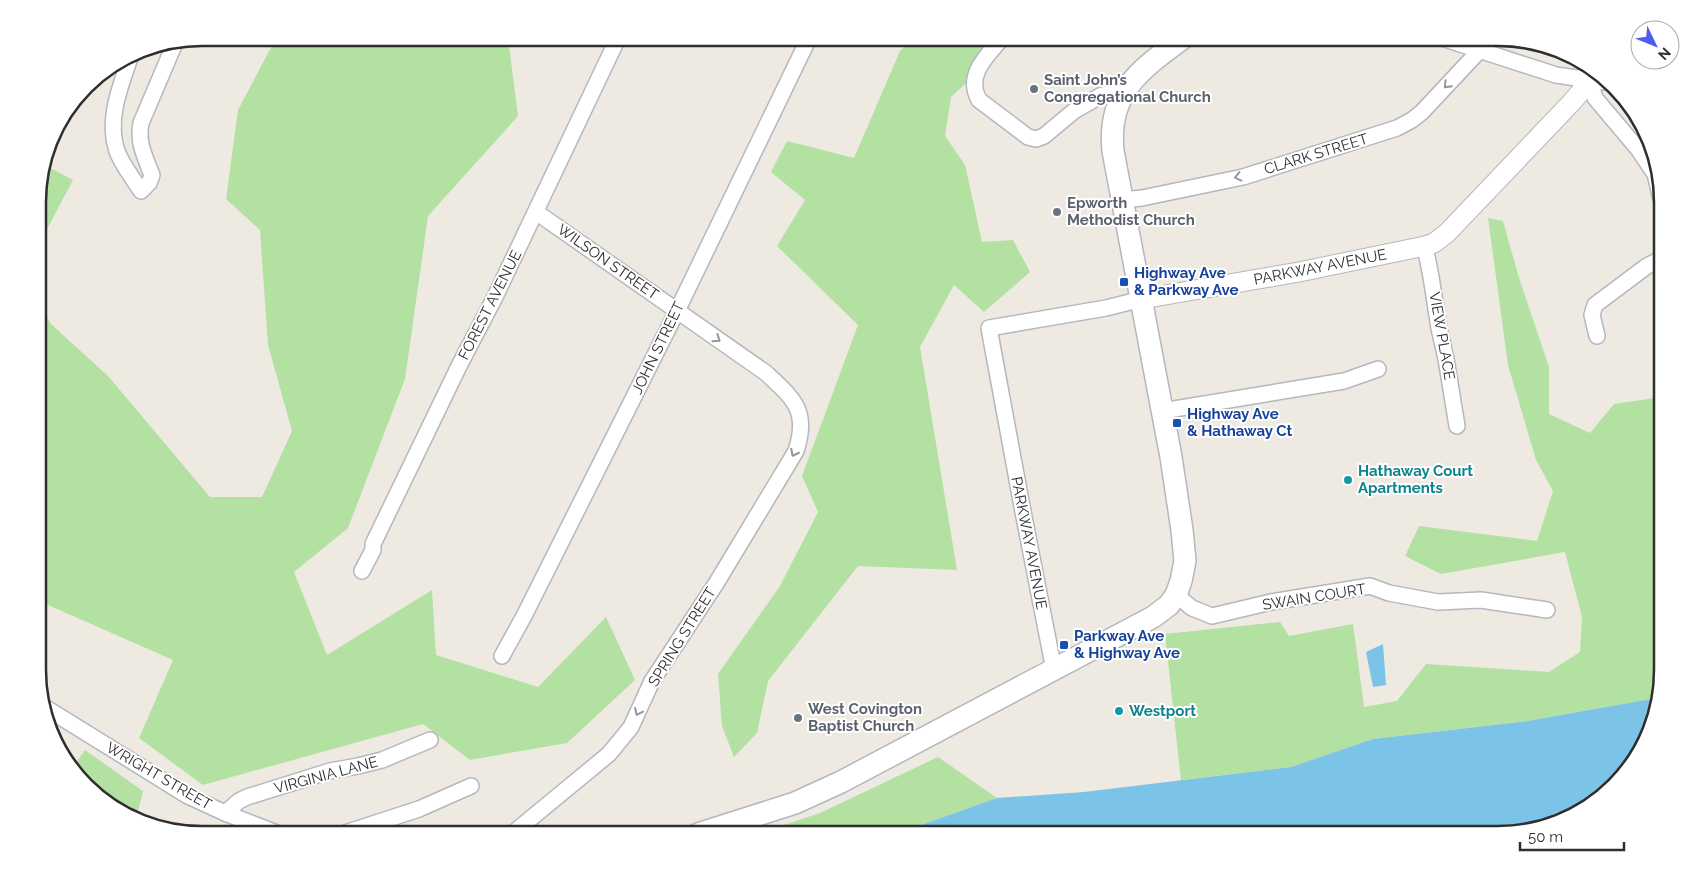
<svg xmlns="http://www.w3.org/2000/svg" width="1700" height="872" viewBox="0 0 1700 872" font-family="Raleway,sans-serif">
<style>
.green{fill:#b2e1a2}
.water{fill:#7cc3e8}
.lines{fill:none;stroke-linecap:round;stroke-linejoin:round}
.minor-casing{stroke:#b5b6c0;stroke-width:18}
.tertiary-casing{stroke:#b5b6c0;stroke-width:21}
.secondary-casing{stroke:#b5b6c0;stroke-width:24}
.minor{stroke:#fff;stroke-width:15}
.tertiary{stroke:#fff;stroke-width:19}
.secondary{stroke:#fff;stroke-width:21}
.oneway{stroke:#969696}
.worship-dot{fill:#6b7280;stroke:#fff;stroke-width:2}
.transit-dot{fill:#1a4fb4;stroke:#fff;stroke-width:2}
.culture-dot{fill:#0f9aa8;stroke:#fff;stroke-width:2}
.labels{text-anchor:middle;stroke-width:4;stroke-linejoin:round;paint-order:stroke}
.worship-label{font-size:15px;font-weight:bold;fill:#5b616d;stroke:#fff;text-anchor:start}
.street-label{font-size:15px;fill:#2e2e2e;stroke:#fff}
.transit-label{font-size:15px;font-weight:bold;fill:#164399;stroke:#fff;text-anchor:start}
.culture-label{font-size:15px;font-weight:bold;fill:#0d838f;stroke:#fff;text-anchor:start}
.rim{fill:none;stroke:#2e2e2e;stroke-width:2.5}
</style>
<rect width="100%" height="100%" fill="#eeeae2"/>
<g class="green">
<path d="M 276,38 L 508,38 L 518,116 L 428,216 L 405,379 L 348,528 L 294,572 L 327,655 L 432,590 L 436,655 L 538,687 L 606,617 L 635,680 L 567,743 L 470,760 L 423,724 L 203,785 L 139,738 L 173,660 L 39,601 L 38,303 L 51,324 L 108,376 L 210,497 L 262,497 L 292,431 L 268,345 L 260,230 L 226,199 L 238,110 Z"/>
<path d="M 914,38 L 1002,38 L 975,75 L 951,97 L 945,136 L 965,165 L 982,242 L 1013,240 L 1030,272 L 984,312 L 954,285 L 920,347 L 957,570 L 858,566 L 768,681 L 757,733 L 734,757 L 722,726 L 718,674 L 780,586 L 818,512 L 802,476 L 858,325 L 777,246 L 805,200 L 771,172 L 787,141 L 854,158 L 900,51 Z"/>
<path d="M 45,165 L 73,180 L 38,246 L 38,191 Z"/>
<path d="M 1488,218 L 1503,221 L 1519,278 L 1549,367 L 1549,414 L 1590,433 L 1614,404 L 1662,397 L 1662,670 L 1656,698 L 1528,721 L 1373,739 L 1291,767 L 1181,780 L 1165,634 L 1280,622 L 1289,636 L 1353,624 L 1364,707 L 1397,701 L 1426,664 L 1549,672 L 1580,652 L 1582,617 L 1565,552 L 1441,574 L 1405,556 L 1419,526 L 1537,541 L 1553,491 L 1536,460 L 1508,365 Z"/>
<path d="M 85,750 L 143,791 L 136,819 L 130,818 L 71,770 Z"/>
<path d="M 938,757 L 997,798 L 896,834 L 757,834 L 820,813 Z"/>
</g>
<g class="water">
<path d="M 1383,644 L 1386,685 L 1373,687 L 1366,652 Z"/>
<path d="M 1656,698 L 1646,742 L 1590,807 L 1508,834 L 896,834 L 997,798 L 1084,792 L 1291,767 L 1373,739 L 1528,721 Z"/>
</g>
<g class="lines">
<defs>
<g id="minor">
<path d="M 1002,38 C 987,56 965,75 979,100 L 1028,137 L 1036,139 L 1044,136 L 1074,111 L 1100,96 L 1127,88"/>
<path d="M 1442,38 L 1556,75 L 1604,82"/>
<path d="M 131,55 C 121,85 106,119 117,151 C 122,165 133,178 141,191 L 149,183 L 152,175 C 145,157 137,142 141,123 L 175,43"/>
<path d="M 1590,81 L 1595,98 L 1638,149 L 1655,174 L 1661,199"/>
<path d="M 1122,200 L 1142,198 L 1243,177 L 1397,128 L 1412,120 L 1422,112 L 1480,50"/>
<path d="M 1425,246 L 1431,277 L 1439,328 L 1446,359 L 1457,426"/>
<path d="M 1597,336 L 1592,315 L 1595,305 L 1647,266 L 1661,259"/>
<path d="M 1162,411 L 1344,381 L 1378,369"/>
<path d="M 362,571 L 373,550 L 373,544 L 459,366 L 495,297 L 618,38"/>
<path d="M 1176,595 L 1192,608 L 1212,616 L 1271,602 L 1370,586 L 1389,593 L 1438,602 L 1481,600 L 1547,610"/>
<path d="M 502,656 L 524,616 L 677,311 L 809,38"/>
<path d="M 1054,670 L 1023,512 L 989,328 L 1106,308 L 1142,299"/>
<path d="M 46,708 L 188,796 L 225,813 L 279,834"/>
<path d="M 225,813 L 239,801 L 247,797 L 330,771 L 358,766 L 382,760 L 430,740"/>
<path d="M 342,834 L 419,809 L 471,786"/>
<path d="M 512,834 L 609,754 L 631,727 L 652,681 L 717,582 L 796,451 C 809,411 794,399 766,373 L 536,212"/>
</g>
<path id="tertiary" d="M 1142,299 L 1299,272 L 1425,246 L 1434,243 L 1447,233 L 1571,103 L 1590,81 L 1588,69"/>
<path id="secondary" d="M 698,834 L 795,803 L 841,782 L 1153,617 L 1169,605 L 1176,595 L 1181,581 L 1185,561 L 1182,530 L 1171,457 L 1113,151 C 1107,92 1140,70 1183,38"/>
</defs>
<use href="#minor" class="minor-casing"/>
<use href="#tertiary" class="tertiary-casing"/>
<use href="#secondary" class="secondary-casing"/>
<use href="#minor" class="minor"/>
<use href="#tertiary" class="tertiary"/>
<use href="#secondary" class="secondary"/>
</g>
<defs><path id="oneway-chevron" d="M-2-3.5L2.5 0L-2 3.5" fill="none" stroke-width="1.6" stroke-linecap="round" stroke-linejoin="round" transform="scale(1.25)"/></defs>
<g class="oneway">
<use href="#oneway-chevron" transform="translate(1447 85) rotate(133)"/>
<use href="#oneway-chevron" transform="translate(1238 177) rotate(167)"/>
<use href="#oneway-chevron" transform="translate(717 339) rotate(35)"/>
<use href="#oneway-chevron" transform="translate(794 453) rotate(117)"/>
<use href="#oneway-chevron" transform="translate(638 712) rotate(115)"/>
</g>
<g class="worship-dot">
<circle cx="1034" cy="89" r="5"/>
<circle cx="1057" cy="212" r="5"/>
<circle cx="798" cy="718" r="5"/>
</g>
<g class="transit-dot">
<rect x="1119" y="277" width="10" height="10" rx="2.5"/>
<rect x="1172" y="418" width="10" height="10" rx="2.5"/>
<rect x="1059" y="640" width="10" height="10" rx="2.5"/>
</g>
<g class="culture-dot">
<circle cx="1348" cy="480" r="5"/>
<circle cx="1119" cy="711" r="5"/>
</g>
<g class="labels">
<g class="worship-label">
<text x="1044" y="85">Saint John’s<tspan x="1044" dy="17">Congregational Church</tspan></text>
<text x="1067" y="208">Epworth<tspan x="1067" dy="17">Methodist Church</tspan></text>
<text x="808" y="714">West Covington<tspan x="808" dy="17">Baptist Church</tspan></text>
</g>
<g class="street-label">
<text transform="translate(1316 154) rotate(-17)" y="5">CLARK STREET</text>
<text transform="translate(608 262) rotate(35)" y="5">WILSON STREET</text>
<text transform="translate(1320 267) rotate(-11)" y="5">PARKWAY AVENUE</text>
<text transform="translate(490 305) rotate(-63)" y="5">FOREST AVENUE</text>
<text transform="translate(1442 336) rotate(80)" y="5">VIEW PLACE</text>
<text transform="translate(658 348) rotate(-64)" y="5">JOHN STREET</text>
<text transform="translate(1029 543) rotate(79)" y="5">PARKWAY AVENUE</text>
<text transform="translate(1314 597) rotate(-9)" y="5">SWAIN COURT</text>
<text transform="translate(682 637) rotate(-58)" y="5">SPRING STREET</text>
<text transform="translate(326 775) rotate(-15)" y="5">VIRGINIA LANE</text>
<text transform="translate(159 776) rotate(30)" y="5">WRIGHT STREET</text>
</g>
<g class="transit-label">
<text x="1134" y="278">Highway Ave<tspan x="1134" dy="17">&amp; Parkway Ave</tspan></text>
<text x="1187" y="419">Highway Ave<tspan x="1187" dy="17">&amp; Hathaway Ct</tspan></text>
<text x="1074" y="641">Parkway Ave<tspan x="1074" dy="17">&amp; Highway Ave</tspan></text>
</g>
<g class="culture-label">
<text x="1358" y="476">Hathaway Court<tspan x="1358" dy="17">Apartments</tspan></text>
<text x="1129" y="716">Westport</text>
</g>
</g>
<path d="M0 0H1700V872H0ZM202 46H1498A156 156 0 0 1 1654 202V670A156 156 0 0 1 1498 826H202A156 156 0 0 1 46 670V202A156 156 0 0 1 202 46Z" fill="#fff" fill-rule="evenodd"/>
<path class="rim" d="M202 46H1498A156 156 0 0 1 1654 202V670A156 156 0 0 1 1498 826H202A156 156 0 0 1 46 670V202A156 156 0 0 1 202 46Z"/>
<g transform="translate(1655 45) rotate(133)"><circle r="24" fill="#ffffff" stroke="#ababab"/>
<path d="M0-4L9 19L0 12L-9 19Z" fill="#4d5ef0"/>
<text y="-8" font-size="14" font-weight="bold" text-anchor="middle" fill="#2e2e2e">N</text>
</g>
<path d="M1520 842v8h104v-8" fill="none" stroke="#2e2e2e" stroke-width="2.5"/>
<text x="1528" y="842" font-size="15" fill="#2e2e2e" stroke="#ffffff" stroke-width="4" paint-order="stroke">50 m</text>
</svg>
